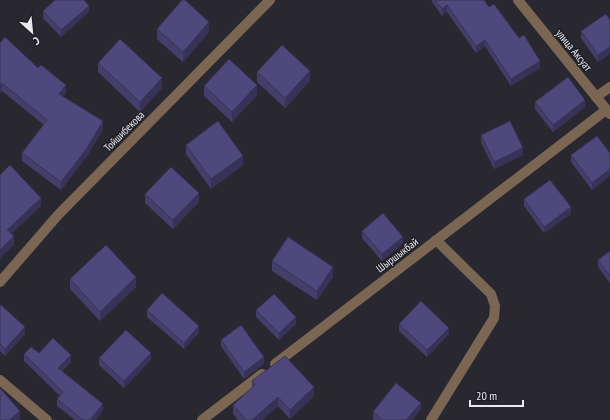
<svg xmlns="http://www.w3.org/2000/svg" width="610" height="420" viewBox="0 0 610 420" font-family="'PT Sans Narrow',sans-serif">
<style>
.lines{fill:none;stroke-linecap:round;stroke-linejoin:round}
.minor{stroke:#7a6653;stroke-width:10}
.wall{fill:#443e6b}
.shaded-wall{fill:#373257}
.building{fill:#4f487c;stroke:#373257}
.labels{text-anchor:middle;stroke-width:3;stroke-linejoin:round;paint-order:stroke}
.street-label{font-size:11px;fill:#e9e9ee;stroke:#1f1f26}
</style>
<rect width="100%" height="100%" fill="#292830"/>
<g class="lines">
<g class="minor">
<path d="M 518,0 L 610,114"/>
<path d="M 596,97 L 610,87"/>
<path d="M 0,282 L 58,215 L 270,0"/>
<path d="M 275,364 L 606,110"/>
<path d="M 0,380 L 47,420"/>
<path d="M 202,420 L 262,374"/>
<path d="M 431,420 L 494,318 L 495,306 L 491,294 L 436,240"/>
</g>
</g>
<g class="wall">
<path d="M 431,0 L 484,0 L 489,7 L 540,68 L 511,86 L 485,46 L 476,53 L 447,12 L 442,16 Z"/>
<path d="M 43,11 L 89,12 L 61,37 L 43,18 Z"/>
<path d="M 610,20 L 610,54 L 598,62 L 581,38 L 581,31 Z"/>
<path d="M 157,29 L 209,32 L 183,62 L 157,39 Z"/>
<path d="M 0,43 L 38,68 L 66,93 L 63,97 L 103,129 L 87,156 L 61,190 L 22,161 L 22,153 L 44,125 L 2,91 L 0,93 Z"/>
<path d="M 98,63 L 162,88 L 140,112 L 98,72 Z"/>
<path d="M 257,72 L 310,81 L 285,108 L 257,82 Z"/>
<path d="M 204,86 L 257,95 L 232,122 L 204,96 Z"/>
<path d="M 535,102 L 585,107 L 553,132 L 535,109 Z"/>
<path d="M 481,135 L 523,155 L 494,169 L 481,142 Z"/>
<path d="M 186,145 L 243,165 L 211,189 L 186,154 Z"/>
<path d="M 610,153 L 610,176 L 592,190 L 571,162 L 571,155 Z"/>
<path d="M 145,194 L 199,202 L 173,229 L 145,203 Z"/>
<path d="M 524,199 L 571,214 L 544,233 L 524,206 Z"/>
<path d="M 362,231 L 403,243 L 382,261 L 362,238 Z"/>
<path d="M 610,251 L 610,283 L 598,267 L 598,260 Z"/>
<path d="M 272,261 L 333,277 L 317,300 L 272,271 Z"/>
<path d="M 70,279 L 136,287 L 100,321 L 70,289 Z"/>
<path d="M 0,306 L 25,334 L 5,356 L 0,351 Z"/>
<path d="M 147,310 L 199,333 L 184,349 L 147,317 Z"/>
<path d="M 256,310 L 296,324 L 279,340 L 256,317 Z"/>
<path d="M 399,324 L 449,334 L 427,357 L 399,331 Z"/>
<path d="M 221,340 L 264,364 L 244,379 L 221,346 Z"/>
<path d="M 39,353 L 71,362 L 62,371 L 103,410 L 96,420 L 75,420 L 57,406 L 57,399 L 60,396 L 24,361 L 24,354 Z"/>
<path d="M 99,358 L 151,360 L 124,388 L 99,365 Z"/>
<path d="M 252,381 L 314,396 L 290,419 L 278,406 L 262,420 L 238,420 L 233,414 L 233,405 L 252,388 Z"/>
<path d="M 421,409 L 412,420 L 374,420 L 373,419 L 373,412 Z"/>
</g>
<g class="shaded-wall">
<path d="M 447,5 L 447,12 L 442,16 L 442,9 Z"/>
<path d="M 89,6 L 89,12 L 61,37 L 61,30 Z"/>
<path d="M 209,22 L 209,32 L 183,62 L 183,52 Z"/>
<path d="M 485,40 L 485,46 L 476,53 L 476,46 Z"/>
<path d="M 610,47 L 610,54 L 598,62 L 598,55 Z"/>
<path d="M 540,61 L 540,68 L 511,86 L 511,79 Z"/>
<path d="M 310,71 L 310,81 L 285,108 L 285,98 Z"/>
<path d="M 162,78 L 162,88 L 140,112 L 140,102 Z"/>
<path d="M 2,83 L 2,91 L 0,93 L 0,85 Z"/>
<path d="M 66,85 L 66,93 L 59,102 L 59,94 Z"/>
<path d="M 257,85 L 257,95 L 232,122 L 232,112 Z"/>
<path d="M 585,100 L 585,107 L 553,132 L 553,125 Z"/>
<path d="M 103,121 L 103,129 L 87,156 L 61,190 L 61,182 Z"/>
<path d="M 523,148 L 523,155 L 494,169 L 494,162 Z"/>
<path d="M 243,156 L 243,165 L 211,189 L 211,179 Z"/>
<path d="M 610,169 L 610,176 L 592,190 L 592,183 Z"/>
<path d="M 199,193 L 199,202 L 173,229 L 173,220 Z"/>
<path d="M 41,198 L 41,206 L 7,238 L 7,230 Z"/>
<path d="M 571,207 L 571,214 L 544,233 L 544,227 Z"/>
<path d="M 14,236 L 14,245 L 0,258 L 0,250 Z"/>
<path d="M 403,237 L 403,243 L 382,261 L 382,254 Z"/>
<path d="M 333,267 L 333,277 L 317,300 L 317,291 Z"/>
<path d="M 136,277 L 136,287 L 100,321 L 100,312 Z"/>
<path d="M 296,317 L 296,324 L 279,340 L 279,333 Z"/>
<path d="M 199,326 L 199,333 L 184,349 L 184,343 Z"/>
<path d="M 25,327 L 25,334 L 5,356 L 5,349 Z"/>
<path d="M 449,328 L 449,334 L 427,357 L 427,350 Z"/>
<path d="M 151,353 L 151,360 L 124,388 L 124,381 Z"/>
<path d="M 71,355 L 71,362 L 58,375 L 58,368 Z"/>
<path d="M 264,357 L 264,364 L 244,379 L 244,372 Z"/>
<path d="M 314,387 L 314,396 L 290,419 L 290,410 Z"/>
<path d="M 278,397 L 278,406 L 262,420 L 252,420 Z"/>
<path d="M 421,403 L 421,409 L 412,420 L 406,420 Z"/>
<path d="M 103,404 L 103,410 L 96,420 L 90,420 Z"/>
<path d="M 20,411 L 20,420 L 10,420 Z"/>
</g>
<g class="building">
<path d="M 55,0 L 84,0 L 89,6 L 61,30 L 43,11 Z"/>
<path d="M 182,0 L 185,0 L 209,22 L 183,52 L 157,29 Z"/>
<path d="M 435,0 L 484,0 L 489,7 L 494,4 L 519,38 L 524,35 L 540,61 L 511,79 L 485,40 L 476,46 L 447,5 L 442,9 Z"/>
<path d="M 606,14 L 610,20 L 610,47 L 598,55 L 581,31 Z"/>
<path d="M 5,37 L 38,68 L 41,65 L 66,85 L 59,94 L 103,121 L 87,148 L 61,182 L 22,153 L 47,120 L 2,83 L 0,85 L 0,43 Z"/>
<path d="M 120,39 L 162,78 L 140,102 L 98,63 Z"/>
<path d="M 282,45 L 310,71 L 285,98 L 257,72 Z"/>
<path d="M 229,59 L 257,85 L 232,112 L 204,86 Z"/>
<path d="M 568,77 L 585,100 L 553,125 L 535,102 Z"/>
<path d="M 218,121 L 243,156 L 211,179 L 186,145 Z"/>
<path d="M 510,121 L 523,148 L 494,162 L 481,135 Z"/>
<path d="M 597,136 L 610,153 L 610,169 L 592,183 L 571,155 Z"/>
<path d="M 10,165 L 41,198 L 7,230 L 14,236 L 0,250 L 0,175 Z"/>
<path d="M 171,167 L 199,193 L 173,220 L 145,194 Z"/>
<path d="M 550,180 L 571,207 L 544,227 L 524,199 Z"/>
<path d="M 383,213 L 403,237 L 382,254 L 362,231 Z"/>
<path d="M 288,237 L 333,267 L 317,291 L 272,261 Z"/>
<path d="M 106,245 L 136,277 L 100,312 L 70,279 Z"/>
<path d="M 610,251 L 610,276 L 598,260 Z"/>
<path d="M 162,293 L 199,326 L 184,343 L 147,310 Z"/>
<path d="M 274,294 L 296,317 L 279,333 L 256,310 Z"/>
<path d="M 421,301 L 449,328 L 427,350 L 399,324 Z"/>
<path d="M 1,305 L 25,327 L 5,349 L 0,344 L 0,306 Z"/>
<path d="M 241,325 L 264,357 L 244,372 L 221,340 Z"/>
<path d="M 126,330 L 151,353 L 124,381 L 99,358 Z"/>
<path d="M 53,338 L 71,355 L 58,368 L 103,404 L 90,420 L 83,420 L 57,399 L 63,392 L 24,354 L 31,347 L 39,353 Z"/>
<path d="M 285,356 L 314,387 L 290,410 L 278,397 L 252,420 L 246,420 L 233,405 L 255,385 L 252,381 Z"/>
<path d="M 396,383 L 421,403 L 406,420 L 382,420 L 373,412 Z"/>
<path d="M 0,388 L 20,411 L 10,420 L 0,420 Z"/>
</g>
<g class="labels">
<g class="street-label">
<text transform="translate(574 50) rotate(51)" y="4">улица Аксуат</text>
<text transform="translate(124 131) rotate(-45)" y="4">Тойшибекова</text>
<text transform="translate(397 255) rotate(-37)" y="4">Шыршыкбай</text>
</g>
</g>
<g transform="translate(32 32) rotate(153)" stroke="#1f1f26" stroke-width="3" paint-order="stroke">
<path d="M0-3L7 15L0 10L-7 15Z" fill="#e9e9ee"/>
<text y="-6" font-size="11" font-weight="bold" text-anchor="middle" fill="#e9e9ee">С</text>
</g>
<path d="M470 400v6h53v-6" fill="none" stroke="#e9e9ee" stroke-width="2"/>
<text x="476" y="400" font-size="12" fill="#e9e9ee" stroke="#1f1f26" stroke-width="3" paint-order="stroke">20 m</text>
</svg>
